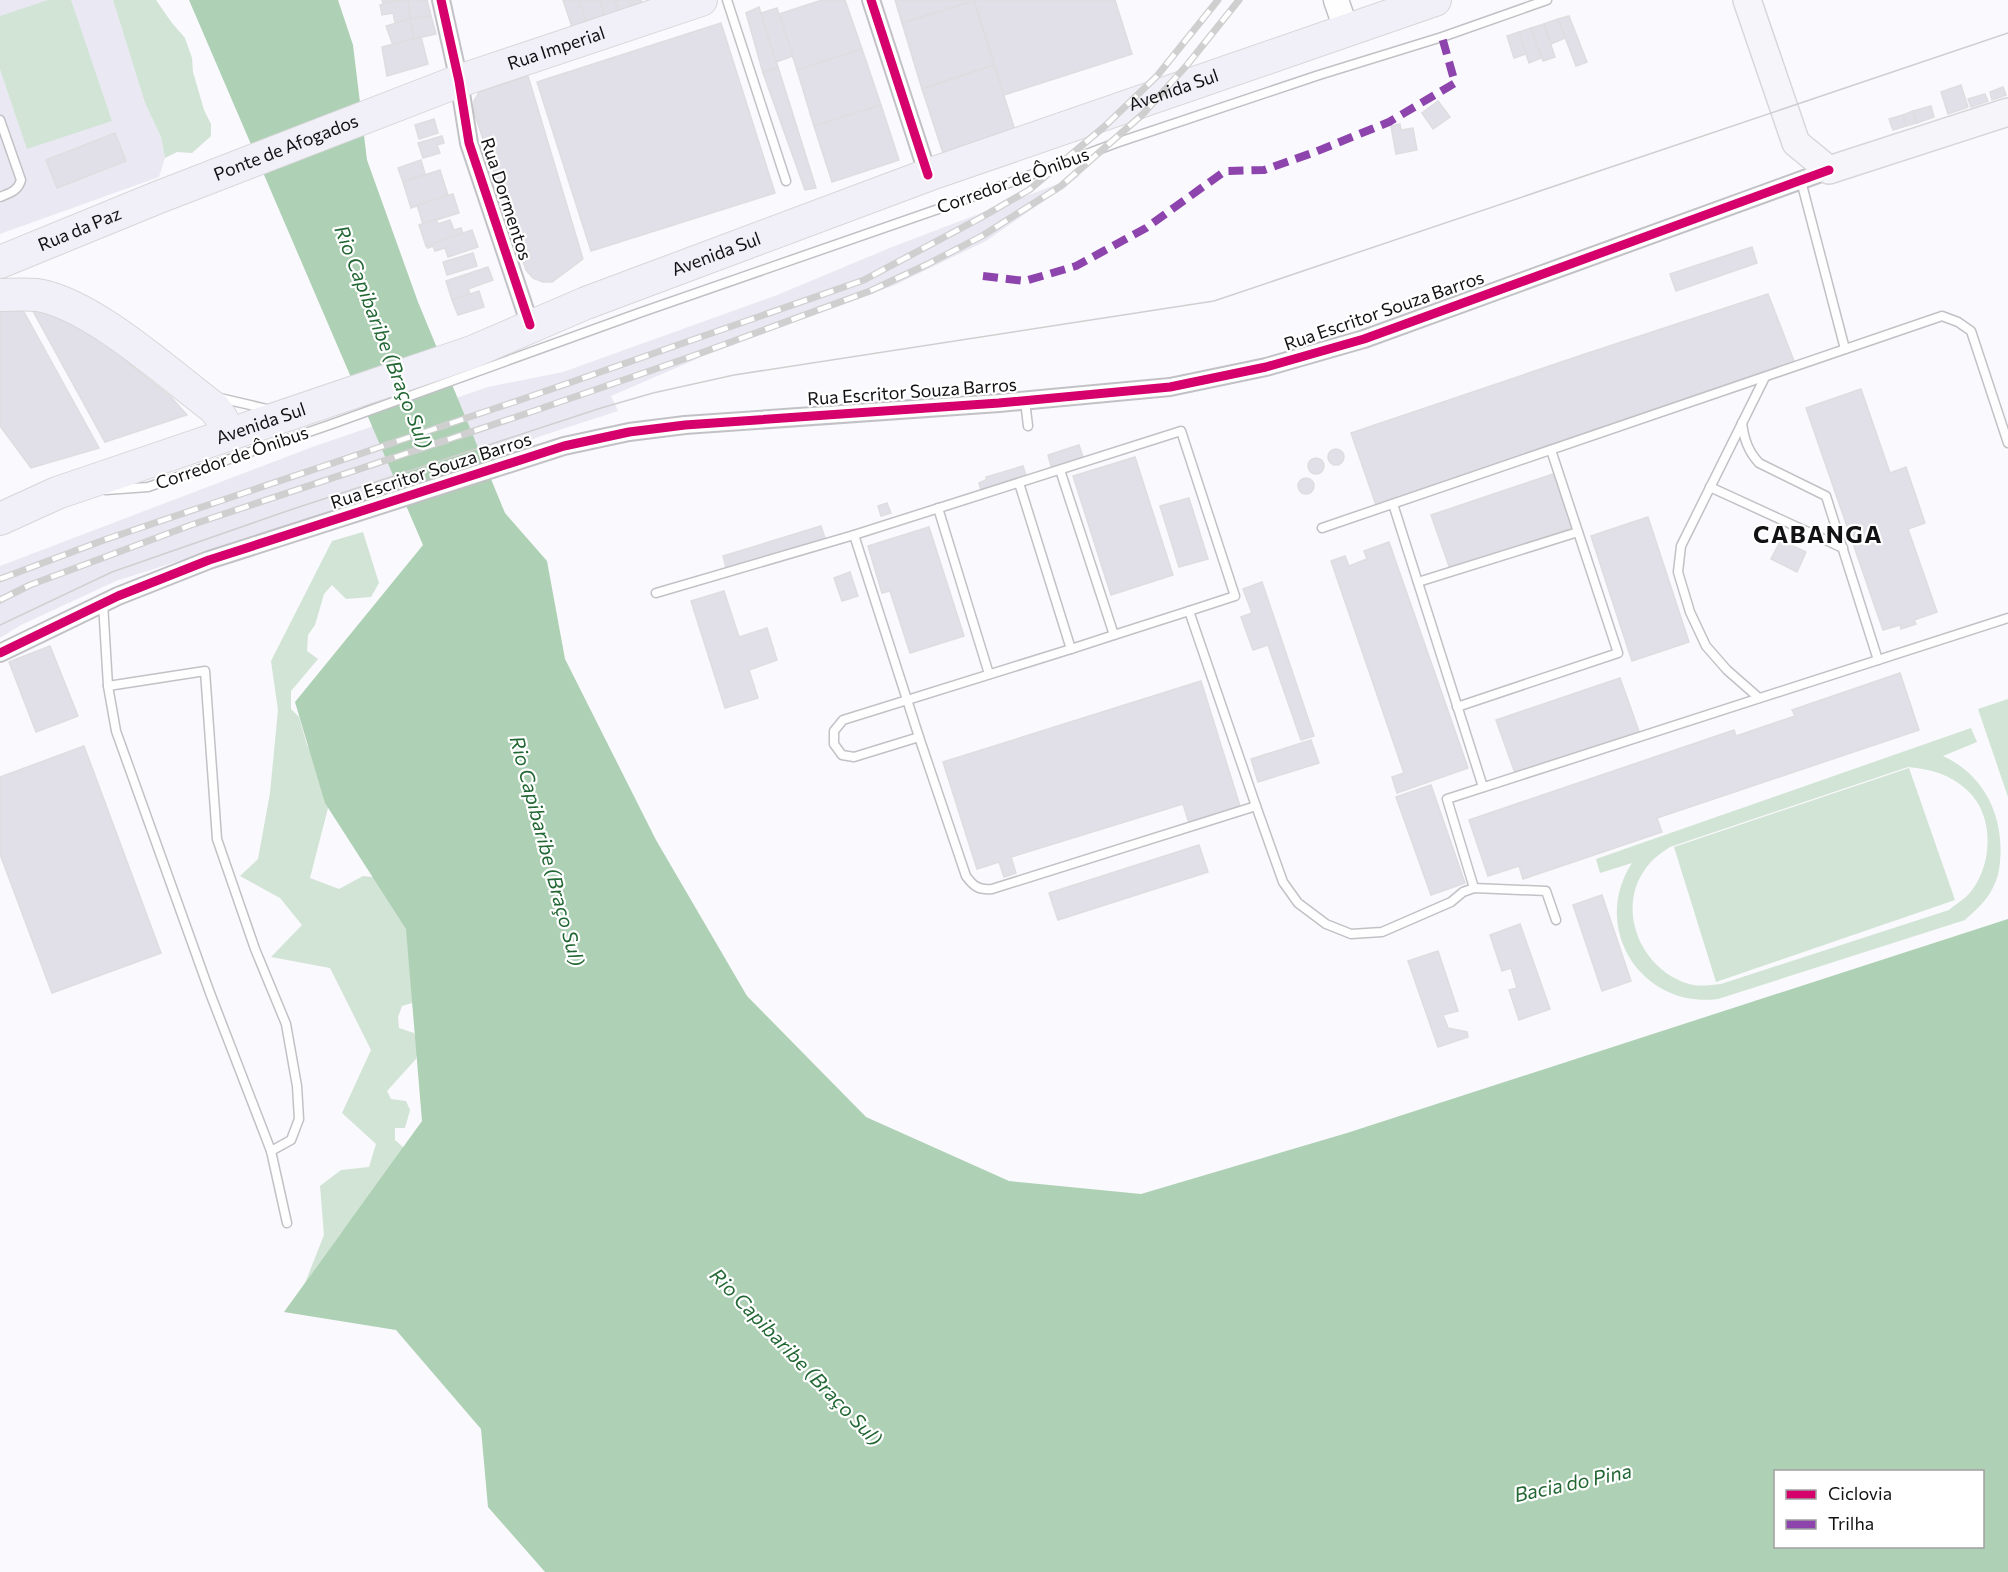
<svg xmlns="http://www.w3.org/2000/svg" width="2008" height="1572" viewBox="0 0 2008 1572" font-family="Commissioner,sans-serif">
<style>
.built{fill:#eae9f3}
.green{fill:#d1e4d5;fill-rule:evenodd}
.water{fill:#aed0b4;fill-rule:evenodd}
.building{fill:#e1e0e8;stroke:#dedee0;stroke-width:1.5}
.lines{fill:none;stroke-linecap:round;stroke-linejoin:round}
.lane-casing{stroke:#c2c1c5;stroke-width:11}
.street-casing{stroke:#c2c1c5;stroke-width:20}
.secondary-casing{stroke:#c2c1c5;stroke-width:27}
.primary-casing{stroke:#d7d7d9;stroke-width:30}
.highway-casing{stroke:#d7d7d9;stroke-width:34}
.lane{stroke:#fefeff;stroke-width:8}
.street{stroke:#fefeff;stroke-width:16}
.secondary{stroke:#fefeff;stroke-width:24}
.primary{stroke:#f6f5fa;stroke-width:27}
.highway{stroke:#f1eff7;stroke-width:32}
.tram{stroke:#d0cfd0;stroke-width:1.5}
.rail-casing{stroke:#d0cfd0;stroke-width:7}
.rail{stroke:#fff;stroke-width:4.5;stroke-dasharray:14;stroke-linecap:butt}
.quiet{stroke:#8e44ad;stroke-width:8;stroke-dasharray:15 8;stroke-linecap:butt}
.cycleway-casing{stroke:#fff;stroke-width:13}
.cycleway{stroke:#d6006c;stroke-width:9}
.labels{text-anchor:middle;stroke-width:4.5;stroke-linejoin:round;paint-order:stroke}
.street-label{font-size:18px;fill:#121214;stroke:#fff}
.water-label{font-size:20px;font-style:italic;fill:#226733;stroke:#fff}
.district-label{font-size:24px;font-weight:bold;letter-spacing:1.5px;fill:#121214;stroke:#fff}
</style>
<rect width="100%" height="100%" fill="#faf9fd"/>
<g class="built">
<path d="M 0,0 L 113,0 L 145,103 L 161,137 L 165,158 L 159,177 L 0,234 Z"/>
<path d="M 1081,175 L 986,241 L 895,285 L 706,355 L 611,396 L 618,411 L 544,435 L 314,518 L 116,581 L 21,625 L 0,638 L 0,566 L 315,446 L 488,387 L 563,372 L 777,295 L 892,247 Z"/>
</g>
<g class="green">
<path d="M 48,0 L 71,0 L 112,121 L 27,149 L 0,69 L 0,16 Z"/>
<path d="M 113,0 L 156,0 L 172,23 L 185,38 L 192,58 L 193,72 L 204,110 L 211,124 L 211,136 L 192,153 L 177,152 L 165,158 L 161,137 L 145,103 Z"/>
<path d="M 363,532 L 379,583 L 371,597 L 346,599 L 332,585 L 324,594 L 315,625 L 308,635 L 307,651 L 318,659 L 291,691 L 291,709 L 299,717 L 307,745 L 338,799 L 328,808 L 310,878 L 339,889 L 363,876 L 373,877 L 413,907 L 412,1003 L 402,1006 L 398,1017 L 399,1028 L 414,1033 L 419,1047 L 416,1059 L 387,1091 L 391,1099 L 406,1101 L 410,1110 L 405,1128 L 395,1128 L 395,1140 L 403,1147 L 402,1158 L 341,1233 L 305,1283 L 324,1235 L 320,1186 L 341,1170 L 369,1167 L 376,1144 L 342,1113 L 371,1050 L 330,968 L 271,957 L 302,925 L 280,898 L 240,876 L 258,859 L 270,793 L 278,710 L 271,661 L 332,541 Z"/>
<path d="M 2008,699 L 2008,797 L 1978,709 Z"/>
<path d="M 1971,728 L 1977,742 L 1943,756 C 1989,777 2008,826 1998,875 C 1995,884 1991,893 1985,900 C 1980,907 1972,913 1965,920 L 1718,999 C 1641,1009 1590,927 1632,863 L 1600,873 L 1596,859 ZM 1908,767 C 1930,769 1950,774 1967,790 C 1996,816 1993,869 1967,896 C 1962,901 1954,905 1949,910 L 1721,984 C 1710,985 1699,987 1689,984 C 1641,970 1615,909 1646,868 C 1652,859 1661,853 1670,847 Z"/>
<path d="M 1909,768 L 1955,900 L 1716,982 L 1674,847 Z"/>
</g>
<path class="water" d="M 189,0 L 338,0 L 353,45 L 367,160 L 418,302 L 505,513 L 547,561 L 565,659 L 656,840 L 747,996 L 866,1117 L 1009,1181 L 1141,1194 L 1347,1133 L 2008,919 L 2008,1572 L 545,1572 L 488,1507 L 481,1429 L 396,1330 L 284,1312 L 422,1121 L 406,929 L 325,803 L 295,702 L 423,545 ZM 1776,1472 L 1982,1472 L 1982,1546 L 1776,1546 Z"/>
<g class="building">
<path d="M 382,0 L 401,0 L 383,4 Z"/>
<path d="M 401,0 L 408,0 L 410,19 L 395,23 L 393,13 L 382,15 L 380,5 Z"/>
<path d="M 408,0 L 427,0 L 431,16 L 410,19 Z"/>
<path d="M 563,0 L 579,0 L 587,25 L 573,30 Z"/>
<path d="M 579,0 L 600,0 L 606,20 L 587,25 Z"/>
<path d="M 600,0 L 615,0 L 619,13 L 605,17 Z"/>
<path d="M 615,0 L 629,0 L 632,9 L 619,13 Z"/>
<path d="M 629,0 L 641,0 L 642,3 L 631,6 Z"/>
<path d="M 822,0 L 845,0 L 862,49 L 797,70 L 779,14 Z"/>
<path d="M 895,0 L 974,0 L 974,1 L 902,23 Z"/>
<path d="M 974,0 L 1115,0 L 1132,54 L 1004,95 Z"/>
<path d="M 974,1 L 994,65 L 922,89 L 902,23 Z"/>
<path d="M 759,7 L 778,67 L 763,73 L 746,13 Z"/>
<path d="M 777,8 L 793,56 L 776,62 L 761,13 Z"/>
<path d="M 431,16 L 436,34 L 414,39 L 410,19 Z"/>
<path d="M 1569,16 L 1587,62 L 1576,66 L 1558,19 Z"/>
<path d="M 410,19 L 414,39 L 393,45 L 386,26 Z"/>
<path d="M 1558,19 L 1565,38 L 1551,44 L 1544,24 Z"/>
<path d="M 721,23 L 775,193 L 591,251 L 537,82 Z"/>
<path d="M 1544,24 L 1555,57 L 1543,61 L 1531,28 Z"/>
<path d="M 1531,28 L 1541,58 L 1529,63 L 1519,32 Z"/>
<path d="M 1519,32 L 1526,54 L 1514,58 L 1507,36 Z"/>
<path d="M 421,37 L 428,64 L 387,76 L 382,47 Z"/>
<path d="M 862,49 L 881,105 L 814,126 L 797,70 Z"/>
<path d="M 994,65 L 1015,130 L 943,153 L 922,89 Z"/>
<path d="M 778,67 L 816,188 L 805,190 L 763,73 Z"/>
<path d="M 528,76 L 583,259 L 552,282 L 543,282 L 533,278 L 526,270 L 474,112 L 474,101 L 479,92 Z"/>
<path d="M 1961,85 L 1968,107 L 1948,114 L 1941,92 Z"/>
<path d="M 2003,87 L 2006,95 L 1992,100 L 1990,92 Z"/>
<path d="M 1985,94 L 1988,101 L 1971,107 L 1968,99 Z"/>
<path d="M 1438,101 L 1450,117 L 1433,129 L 1422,113 Z"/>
<path d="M 881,105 L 899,160 L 832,182 L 814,126 Z"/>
<path d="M 1931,106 L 1934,117 L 1917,123 L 1913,111 Z"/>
<path d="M 1913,111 L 1917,123 L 1906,126 L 1903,115 Z"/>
<path d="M 1903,115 L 1906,126 L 1893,130 L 1889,119 Z"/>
<path d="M 434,119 L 438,133 L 419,139 L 415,125 Z"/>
<path d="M 1400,124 L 1401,130 L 1413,128 L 1417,150 L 1396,154 L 1391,126 Z"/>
<path d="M 115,133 L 126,161 L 57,188 L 46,160 Z"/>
<path d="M 442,136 L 444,143 L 437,145 L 440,153 L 423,158 L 418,143 Z"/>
<path d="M 421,160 L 425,174 L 403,182 L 398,168 Z"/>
<path d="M 440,170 L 448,195 L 411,208 L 403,182 Z"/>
<path d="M 453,194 L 459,213 L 423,224 L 417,205 Z"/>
<path d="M 436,219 L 438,224 L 450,220 L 454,230 L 461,228 L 463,234 L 426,246 L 419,225 Z"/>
<path d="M 472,230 L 478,247 L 448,257 L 445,248 L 435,251 L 433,246 L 428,248 L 426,246 Z"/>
<path d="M 1752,247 L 1757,263 L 1676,291 L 1670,274 Z"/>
<path d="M 473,253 L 477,266 L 447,275 L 443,262 Z"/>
<path d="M 488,267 L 493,280 L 468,289 L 470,294 L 452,300 L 446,281 Z"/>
<path d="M 479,291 L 484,307 L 458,315 L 452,300 Z"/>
<path d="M 1768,294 L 1796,366 L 1377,508 L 1351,433 L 1585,354 Z"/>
<path d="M 18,301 L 99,448 L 31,468 L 0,426 L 0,302 Z"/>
<path d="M 28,302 L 97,331 L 127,362 L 171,397 L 187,415 L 105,442 Z"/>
<path d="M 1861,389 L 1890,473 L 1906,467 L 1925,523 L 1908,529 L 1937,612 L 1914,620 L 1916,624 L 1901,629 L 1900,625 L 1883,630 L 1806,408 Z"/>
<path d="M 1079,445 L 1084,460 L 1052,470 L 1048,455 Z"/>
<circle cx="1336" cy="457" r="8"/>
<path d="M 1135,457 L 1173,575 L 1111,595 L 1073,476 Z"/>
<circle cx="1316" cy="466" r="8"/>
<path d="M 1023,466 L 1027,479 L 982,493 L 979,483 L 986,480 L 986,477 Z"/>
<path d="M 1556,473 L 1574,527 L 1450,569 L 1431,515 Z"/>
<circle cx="1306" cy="486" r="8"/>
<path d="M 1189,498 L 1208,559 L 1179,567 L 1160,506 Z"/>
<path d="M 887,503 L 891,513 L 881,516 L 878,506 Z"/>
<path d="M 1648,517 L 1689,642 L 1632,661 L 1591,536 Z"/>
<path d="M 821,526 L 826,541 L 727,571 L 723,556 Z"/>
<path d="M 929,527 L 964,636 L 910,653 L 890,591 L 882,593 L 868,546 Z"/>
<path d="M 1781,540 L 1806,552 L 1797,572 L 1771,559 Z"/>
<path d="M 1389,542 L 1468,768 L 1397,793 L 1392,777 L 1404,773 L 1331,561 L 1345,556 L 1349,566 L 1367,559 L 1364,551 Z"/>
<path d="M 850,572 L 858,596 L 842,601 L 834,578 Z"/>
<path d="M 1262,582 L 1314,736 L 1301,740 L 1268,645 L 1253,650 L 1241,617 L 1252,613 L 1243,589 Z"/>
<path d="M 724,591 L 739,637 L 767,628 L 777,660 L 749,670 L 758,698 L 725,708 L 691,601 Z"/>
<path d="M 50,646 L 78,716 L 36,732 L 9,662 Z"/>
<path d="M 1900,673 L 1919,730 L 1657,818 L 1662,832 L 1523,879 L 1519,866 L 1488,876 L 1469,820 L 1734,730 L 1736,736 L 1795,716 L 1792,710 Z"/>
<path d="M 1620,678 L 1640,734 L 1516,776 L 1496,720 Z"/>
<path d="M 1201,681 L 1240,806 L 1189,823 L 1183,804 L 1011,857 L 1016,873 L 1004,877 L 999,862 L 977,869 L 943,762 Z"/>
<path d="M 1311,740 L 1319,763 L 1258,782 L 1251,759 Z"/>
<path d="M 84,746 L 161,953 L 52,993 L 0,854 L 0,777 Z"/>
<path d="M 1431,785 L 1465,883 L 1431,895 L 1396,797 Z"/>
<path d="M 1199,845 L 1208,872 L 1058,920 L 1049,893 Z"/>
<path d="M 1602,895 L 1631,981 L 1602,991 L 1573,905 Z"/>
<path d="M 1520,924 L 1550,1009 L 1519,1020 L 1509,990 L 1517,988 L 1511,968 L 1502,971 L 1490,935 Z"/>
<path d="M 1438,951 L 1458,1011 L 1443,1015 L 1448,1028 L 1467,1032 L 1468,1037 L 1438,1047 L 1408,961 Z"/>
</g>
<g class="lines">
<defs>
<g id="lane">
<path d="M 727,0 L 786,181"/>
<path d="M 0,120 L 21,180 C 18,191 10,193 0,197"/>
<path d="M 1801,181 L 1845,349"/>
<path d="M 220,398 L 271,410"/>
<path d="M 1025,401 L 1028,426"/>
<path d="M 1742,423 C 1744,439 1748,451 1759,463 L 1826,496 L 1878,660"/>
<path d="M 1019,483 L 1071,649 L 843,720 L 834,731 L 834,744 L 842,755 L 854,757 L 919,737 L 966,876 C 974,887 979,890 992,889 L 1256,806 L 1189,611 L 1114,635 L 1060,470"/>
<path d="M 1710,487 L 1843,548"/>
<path d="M 106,490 L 148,487 L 332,424 L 639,313 L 947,206 L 1116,143 L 1319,75 L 1442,37 L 1547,0"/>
<path d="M 1393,504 L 1483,787"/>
<path d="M 938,508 L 989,674"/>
<path d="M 1322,528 L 1942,316 L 1958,322 L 1971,331 L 2008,443"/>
<path d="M 854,535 L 919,737"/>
<path d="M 1418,582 L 1578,532"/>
<path d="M 656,593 L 854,535 L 1181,431 L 1235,596 L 1189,611"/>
<path d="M 103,603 L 108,686 L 116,731 L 210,993 L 271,1151 L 287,1223"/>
<path d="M 1071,649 L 1114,635"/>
<path d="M 108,686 L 205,671 L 217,839 L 255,949 L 286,1024 L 297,1086 L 299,1119 L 291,1140 L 271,1151"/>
<path d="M 1759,698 L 1727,670 L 1706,646 L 1690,612 L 1678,572 L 1681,546 L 1765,377"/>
<path d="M 1457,707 L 1618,653 L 1551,450"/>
<path d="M 1256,806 L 1283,882 L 1298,903 L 1326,924 L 1351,934 L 1382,932 L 1451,902 L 1463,892 L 1474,888 L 1546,891 L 1556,920"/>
<path d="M 1474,888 L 1447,799 L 2008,618"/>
</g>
<g id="street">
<path d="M 441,0 L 459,81 L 469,143 L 530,325"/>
<path d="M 871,0 L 928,175"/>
<path d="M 0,653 L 118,596 L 209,560 L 564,446 L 629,432 L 685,425 L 999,403 L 1170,387 L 1266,367 L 1364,339 L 1829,170"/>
</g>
<path id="secondary" d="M 1336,0 L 1347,32"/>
<path id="primary" d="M 1747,0 L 1796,143 L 1829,170 L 2008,112"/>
<g id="highway">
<path id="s1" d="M 0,262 L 159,197 L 459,81 L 701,0"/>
<path d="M 0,295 C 12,295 25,294 37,295 C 91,303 169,374 214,408 C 223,419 226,423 221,437"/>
<path id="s2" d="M 0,519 L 57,493 L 472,352 L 586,303 L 928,175 L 1435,0"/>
</g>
</defs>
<use href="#lane" class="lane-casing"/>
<use href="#street" class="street-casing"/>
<use href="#secondary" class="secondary-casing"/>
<use href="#primary" class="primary-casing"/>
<use href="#highway" class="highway-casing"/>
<use href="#lane" class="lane"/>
<use href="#street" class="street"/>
<use href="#secondary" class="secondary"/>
<use href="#primary" class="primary"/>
<use href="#highway" class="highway"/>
<path class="tram" d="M 0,625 L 112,572 L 290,510 L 601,408 L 653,393 L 734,375 L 1214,301 L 2008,33"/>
<defs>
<g id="rail">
<path d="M 0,579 L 104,540 L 520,400 L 864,280 L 982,217 L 1029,190 L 1105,126 L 1157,76 L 1218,0"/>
<path d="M 0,600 L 30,585 L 191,525 L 525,414 L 690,357 L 870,291 L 928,264 L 982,236 L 1061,186 L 1143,114 L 1187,65 L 1239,0"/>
</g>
</defs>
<use href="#rail" class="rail-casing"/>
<use href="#rail" class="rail"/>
<path class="quiet" d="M 983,276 L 1025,281 L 1076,266 L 1146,228 L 1225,171 L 1264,170 L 1315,152 L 1389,122 L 1455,83 L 1442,37"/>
<defs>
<g id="cycleway">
<path d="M 441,0 L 459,81 L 469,143 L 530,325"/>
<path d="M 871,0 L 928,175"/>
<path d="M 0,653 L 118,596 L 209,560 L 564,446 L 629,432 L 685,425 L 999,403 L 1170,387 L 1266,367 L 1364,339 L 1829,170"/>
</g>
</defs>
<use href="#cycleway" class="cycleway-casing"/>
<use href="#cycleway" class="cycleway"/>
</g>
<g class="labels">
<g class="street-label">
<text dy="6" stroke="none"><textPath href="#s1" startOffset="596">Rua Imperial</textPath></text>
<text dy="6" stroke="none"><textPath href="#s2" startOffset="1250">Avenida Sul</textPath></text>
<text dy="6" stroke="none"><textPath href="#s1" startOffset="308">Ponte de Afogados</textPath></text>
<text transform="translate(1013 181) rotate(-20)" y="6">Corredor de Ônibus</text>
<text transform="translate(506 199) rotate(72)" y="6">Rua Dormentos</text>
<text dy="6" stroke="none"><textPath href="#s1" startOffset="86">Rua da Paz</textPath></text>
<text dy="6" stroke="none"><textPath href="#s2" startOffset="764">Avenida Sul</textPath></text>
<text transform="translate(1384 311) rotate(-19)" y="6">Rua Escritor Souza Barros</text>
<text transform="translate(912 392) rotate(-4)" y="6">Rua Escritor Souza Barros</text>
<text dy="6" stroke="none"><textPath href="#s2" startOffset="278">Avenida Sul</textPath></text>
<text transform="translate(232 458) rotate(-19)" y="6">Corredor de Ônibus</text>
<text transform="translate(431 471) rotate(-18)" y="6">Rua Escritor Souza Barros</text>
</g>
<g class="water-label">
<text transform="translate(383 337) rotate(69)" y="7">Rio Capibaribe (Braço Sul)</text>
<text transform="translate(547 851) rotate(75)" y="7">Rio Capibaribe (Braço Sul)</text>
<text transform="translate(796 1357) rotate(46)" y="7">Rio Capibaribe (Braço Sul)</text>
<text transform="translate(1573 1483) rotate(-12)" y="7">Bacia do Pina</text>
</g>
<g class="district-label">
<text x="1818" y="543">CABANGA</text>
</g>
</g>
<rect x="1774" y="1470" width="210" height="78" fill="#ffffff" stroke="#a0a0a1" stroke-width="1.5"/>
<rect x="1786" y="1490" width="30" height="9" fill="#d6006c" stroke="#a0a0a1" stroke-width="1.5"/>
<text x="1828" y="1500" font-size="18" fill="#121214">Ciclovia</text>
<rect x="1786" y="1520" width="30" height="9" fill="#8e44ad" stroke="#a0a0a1" stroke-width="1.5"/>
<text x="1828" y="1530" font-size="18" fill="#121214">Trilha</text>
</svg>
